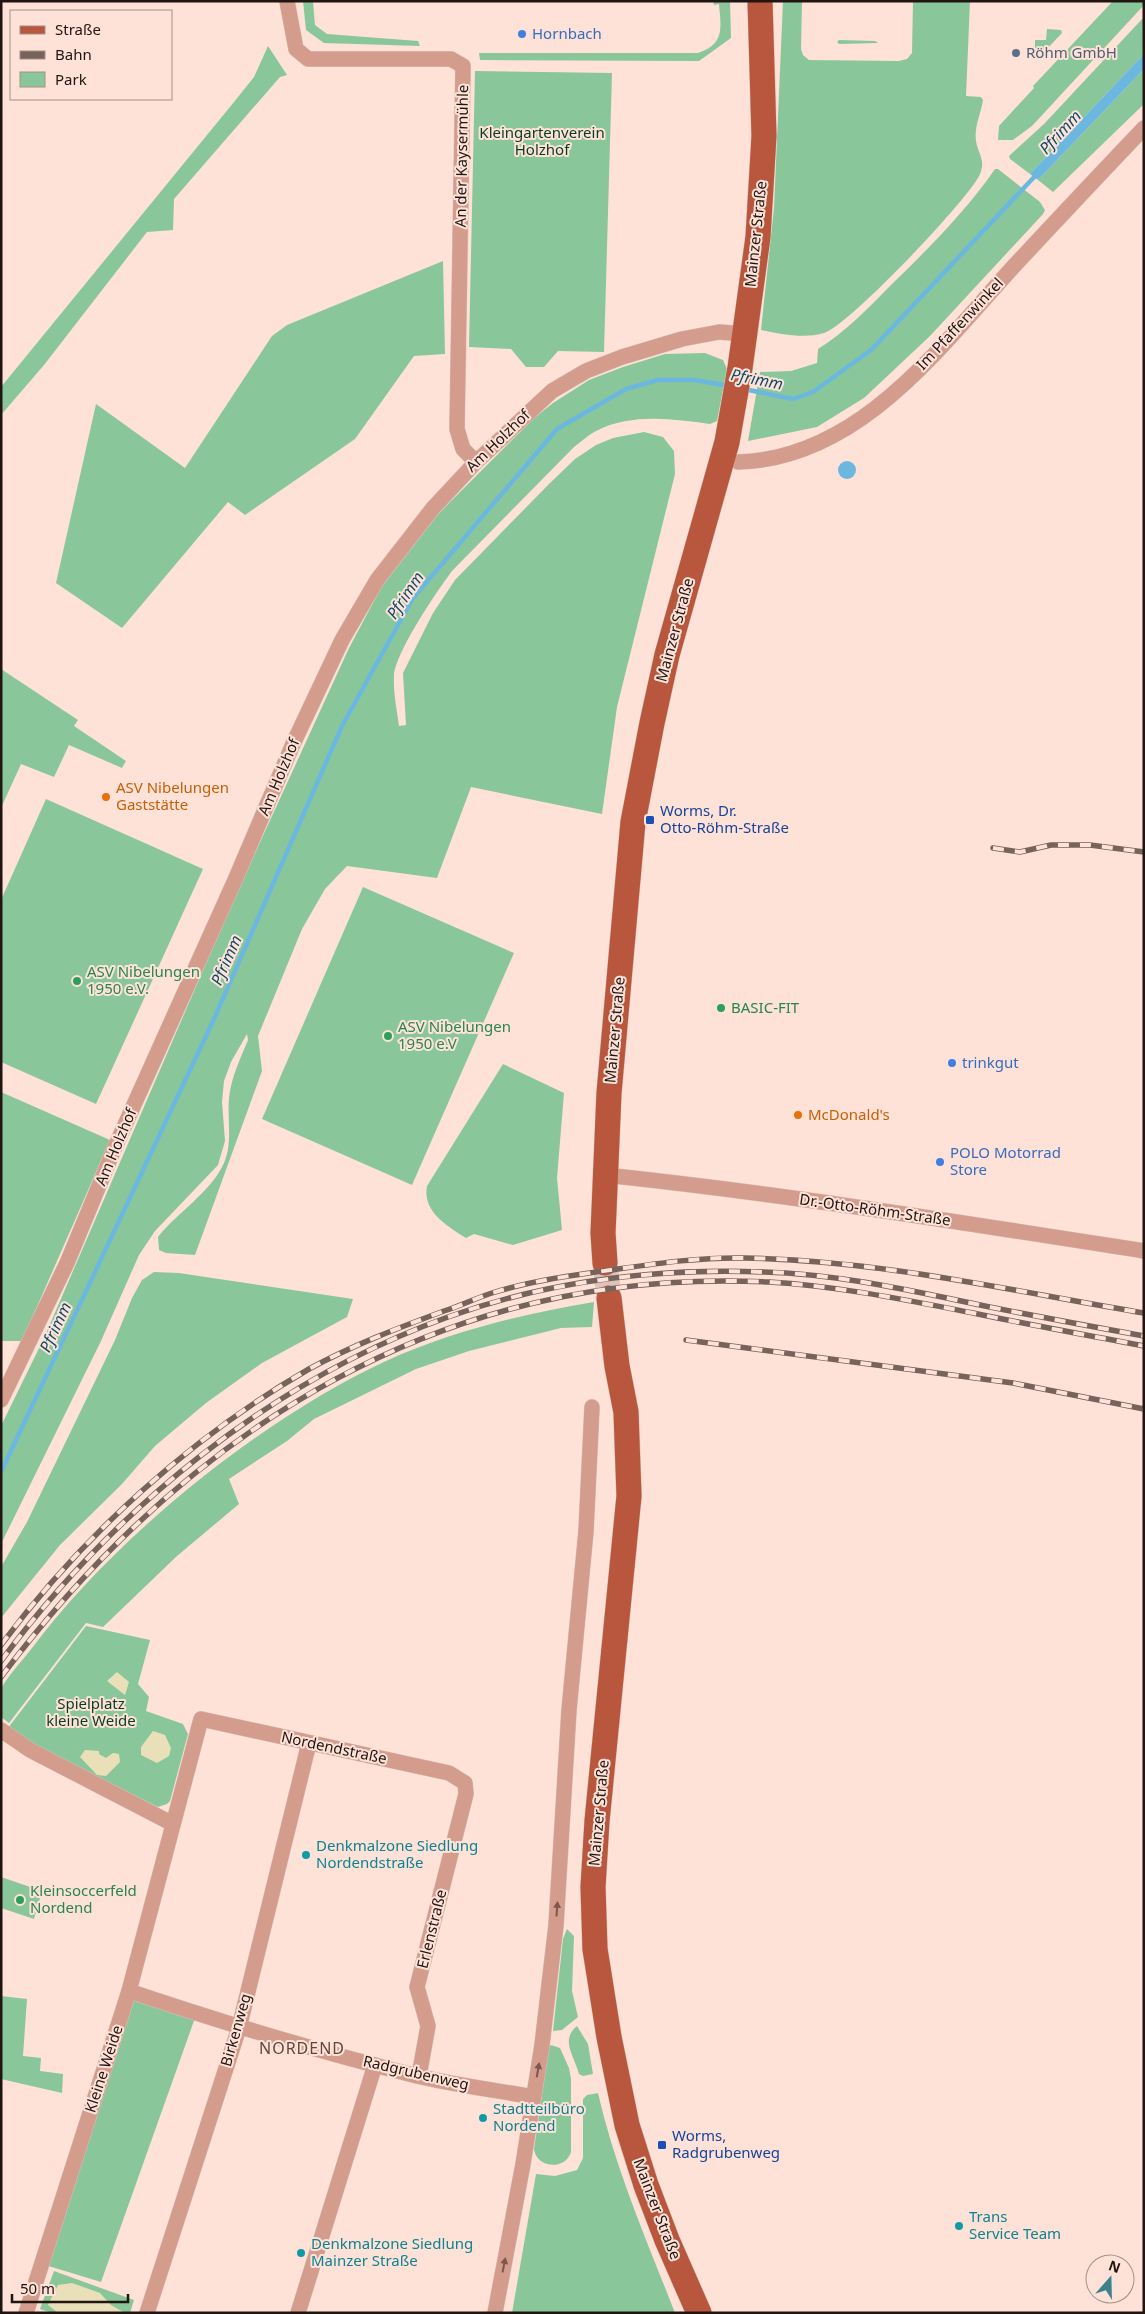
<svg xmlns="http://www.w3.org/2000/svg" width="1145" height="2314" viewBox="0 0 1145 2314" font-family="'Noto Sans',sans-serif">
<style>
.green{fill:#89c79b}
.sand{fill:#e9e0ba}
.water{fill:#6bb7e0}
.lines{fill:none;stroke-linecap:round;stroke-linejoin:round}
.stream{stroke:#6bb7e0;stroke-width:4.5}
.primary-tunnel{stroke:#ddc3ba;stroke-width:25;stroke-dasharray:25 12;stroke-linecap:butt}
.street-casing{stroke:#dac1b8;stroke-width:16}
.primary-casing{stroke:#dac1b8;stroke-width:26}
.street{stroke:#d49c8d;stroke-width:15}
.primary{stroke:#b8573d;stroke-width:25}
.rail-casing{stroke:#75635c;stroke-width:5.5}
.rail{stroke:#fee2d8;stroke-width:4;stroke-dasharray:11;stroke-linecap:butt}
.oneway{fill:#7a584e}
.shop-dot{fill:#3f7fe0;stroke:#fee2d8;stroke-width:2}
.service-dot{fill:#5c6f8a;stroke:#fee2d8;stroke-width:2}
.food-dot{fill:#e8710a;stroke:#fee2d8;stroke-width:2}
.transit-dot{fill:#1a4fb4;stroke:#fee2d8;stroke-width:2}
.leisure-dot{fill:#2e9e5b;stroke:#fee2d8;stroke-width:2}
.culture-dot{fill:#0f9aa8;stroke:#fee2d8;stroke-width:2}
.labels{text-anchor:middle;stroke-width:4;stroke-linejoin:round;paint-order:stroke}
.shop-label{font-size:15px;fill:#366cbe;stroke:#fee2d8;text-anchor:start}
.service-label{font-size:15px;fill:#4e5e75;stroke:#fee2d8;text-anchor:start}
.park-label{font-size:15px;fill:#063c1e;stroke:#fee2d8}
.street-label{font-size:15px;fill:#201510;stroke:#fee2d8}
.food-label{font-size:15px;fill:#c56008;stroke:#fee2d8;text-anchor:start}
.transit-label{font-size:15px;fill:#164399;stroke:#fee2d8;text-anchor:start}
.leisure-label{font-size:15px;fill:#27864d;stroke:#fee2d8;text-anchor:start}
.culture-label{font-size:15px;fill:#0d838f;stroke:#fee2d8;text-anchor:start}
.water-label{font-size:16px;font-style:italic;fill:#0c4b67;stroke:#fee2d8}
.neighbourhood-label{font-size:16px;letter-spacing:1px;fill:#61463b;stroke:#fee2d8}
</style>
<rect width="100%" height="100%" fill="#fee2d8"/>
<g class="green">
<path d="M 303,1 L 313,1 L 315,25 L 327,34 L 418,41 L 420,46 L 324,43 L 306,30 Z"/>
<path d="M 713,1 L 730,1 L 731,38 L 699,61 L 480,60 L 479,53 L 698,53 C 725,44 721,28 719,4 L 714,5 Z"/>
<path d="M 783,1 L 802,1 L 801,49 L 803,55 L 809,60 L 899,61 L 907,59 L 912,53 L 913,1 L 970,1 L 966,96 L 981,97 L 983,100 C 981,114 974,126 976,141 C 978,154 986,160 980,174 C 971,197 847,327 824,333 C 804,339 781,334 761,330 L 774,208 Z"/>
<path d="M 1113,1 L 1144,1 L 1144,5 L 1032,126 L 1013,140 L 998,140 L 999,126 L 1034,88 L 1033,86 Z"/>
<path d="M 1144,17 L 1144,54 L 1030,174 L 1010,159 L 1009,156 L 1044,124 Z"/>
<path d="M 1047,29 L 1061,30 L 1062,33 L 1045,51 L 1038,51 L 1035,48 L 1035,40 L 1046,40 Z"/>
<path d="M 839,40 L 875,41 L 878,43 L 839,44 L 837,42 Z"/>
<path d="M 268,46 L 287,75 L 280,77 L 174,199 L 173,230 L 147,232 L 44,365 L 1,415 L 1,387 L 234,102 L 254,77 Z"/>
<path d="M 1144,69 L 1144,104 L 1053,192 L 1038,180 Z"/>
<path d="M 475,71 L 612,73 L 604,352 L 558,351 L 544,367 L 526,367 L 511,349 L 469,347 Z"/>
<path d="M 995,169 L 998,169 L 1040,202 L 1045,210 L 1043,214 L 930,336 L 864,398 L 817,427 L 748,441 L 760,372 L 791,371 L 817,363 L 818,349 C 847,331 869,307 893,283 C 929,248 966,211 995,169 Z"/>
<path d="M 443,261 L 445,354 L 414,356 L 355,439 L 245,515 L 228,502 L 122,628 L 56,583 L 96,404 L 185,468 L 272,336 L 287,325 Z"/>
<path d="M 705,353 L 723,360 L 727,369 L 717,421 L 710,424 C 672,419 632,413 596,431 C 588,435 581,442 574,447 L 452,571 C 437,591 395,653 394,676 C 393,692 397,710 399,726 L 406,725 L 403,673 L 433,613 L 455,580 L 549,484 L 575,459 L 596,445 L 613,438 L 644,432 L 663,437 L 674,451 L 675,474 L 617,707 L 602,814 L 471,787 L 437,878 L 347,866 L 325,889 L 302,929 L 258,1036 L 262,1071 L 195,1255 L 166,1253 L 159,1250 L 158,1237 C 178,1212 211,1192 224,1163 C 233,1142 227,1120 229,1098 C 231,1078 240,1059 248,1040 L 247,1034 L 231,1062 L 224,1081 L 222,1102 L 225,1141 L 218,1165 L 155,1231 L 139,1255 L 101,1341 L 1,1544 L 1,1426 L 44,1338 L 233,901 L 349,648 L 382,586 L 438,514 L 533,419 L 553,403 L 589,380 L 623,367 L 665,354 Z"/>
<path d="M 1,669 L 78,720 L 74,726 L 126,761 L 122,768 L 69,745 L 54,777 L 21,764 L 1,808 Z"/>
<path d="M 46,799 L 203,869 L 96,1104 L 1,1062 L 1,900 Z"/>
<path d="M 363,887 L 514,953 L 412,1185 L 262,1119 Z"/>
<path d="M 503,1064 L 564,1093 L 557,1178 L 562,1230 L 513,1245 L 474,1234 L 466,1238 C 448,1226 422,1212 427,1186 Z"/>
<path d="M 1,1092 L 110,1140 L 22,1341 L 1,1341 Z"/>
<path d="M 154,1272 L 179,1273 L 353,1299 L 347,1317 L 262,1363 L 206,1403 L 155,1446 L 122,1484 L 60,1545 L 1,1618 L 1,1567 L 27,1522 L 115,1340 L 132,1298 L 142,1280 Z"/>
<path d="M 594,1302 L 592,1327 L 561,1328 L 469,1351 L 416,1369 L 314,1419 L 287,1441 L 229,1479 L 239,1504 L 177,1556 L 103,1627 L 86,1623 L 9,1723 L 1,1717 C 1,1709 0,1694 2,1687 C 10,1673 23,1660 32,1648 C 115,1537 261,1419 386,1361 C 452,1331 523,1314 594,1302 Z"/>
<path d="M 86,1626 L 150,1640 L 138,1684 L 149,1697 L 146,1711 L 183,1724 L 188,1734 L 170,1801 L 167,1804 L 158,1807 L 29,1744 L 8,1728 Z"/>
<path d="M 1,1877 L 42,1891 L 34,1919 L 1,1908 Z"/>
<path d="M 567,1929 L 574,1936 L 572,1991 L 578,2017 L 562,2030 L 553,2031 L 563,1939 Z"/>
<path d="M 130,1995 L 195,2018 L 101,2282 L 42,2264 Z"/>
<path d="M 1,1996 L 27,1999 L 23,2056 L 41,2058 L 40,2071 L 63,2074 L 62,2093 L 1,2079 Z"/>
<path d="M 577,2026 L 588,2044 L 593,2074 L 583,2076 L 579,2074 C 574,2055 560,2040 577,2026 Z"/>
<path d="M 551,2045 L 560,2048 L 569,2068 L 571,2079 L 571,2152 C 565,2171 536,2168 534,2149 L 549,2047 Z"/>
<path d="M 598,2093 C 615,2168 647,2241 675,2313 L 512,2313 L 536,2174 L 555,2176 L 577,2170 L 583,2158 L 583,2099 L 587,2095 Z"/>
<path d="M 54,2271 L 134,2300 L 130,2313 L 52,2313 L 40,2309 Z"/>
</g>
<g class="sand">
<path d="M 117,1672 L 129,1682 L 125,1695 L 107,1681 Z"/>
<path d="M 153,1731 L 165,1735 L 171,1748 L 169,1756 L 157,1763 L 141,1755 L 141,1747 Z"/>
<path d="M 85,1750 L 99,1751 L 99,1754 L 106,1758 L 113,1753 L 119,1754 L 120,1762 L 106,1776 L 97,1775 L 80,1757 Z"/>
<path d="M 72,2283 L 100,2293 L 111,2305 L 125,2313 L 58,2313 L 48,2305 L 58,2285 Z"/>
</g>
<g class="water">
<path d="M 1144,54 L 1144,69 L 1038,180 L 1030,174 Z"/>
<circle cx="847" cy="470" r="9"/>
</g>
<g class="lines">
<g class="stream">
<path d="M 744,389 L 793,399 L 813,392 L 871,350 L 1037,174"/>
<path d="M 1,1472 L 214,1019 L 342,726 L 413,598 L 557,429 L 626,389 L 658,380 L 695,380 L 729,386"/>
</g>
<path class="primary-tunnel" d="M 605,1263 L 609,1298"/>
<defs>
<g id="street">
<path d="M 287,1 L 296,49 L 308,59 L 451,59 L 463,66 L 457,429 L 463,449 L 476,462"/>
<path d="M 738,462 C 859,459 940,347 1014,266 C 1057,220 1100,174 1144,128"/>
<path d="M 605,1175 C 785,1194 965,1223 1144,1251"/>
<path d="M 1,1400 L 67,1263 L 115,1147 L 235,880 L 293,744 L 342,640 L 377,580 L 433,508 L 476,462 L 552,391 L 586,371 L 622,357 L 682,339 L 719,332 L 745,334"/>
<path d="M 1,1730 L 30,1750 L 173,1824"/>
<path d="M 129,1991 C 224,2023 320,2052 417,2076 C 455,2085 495,2090 533,2097"/>
<path d="M 26,2313 L 129,1991 L 201,1719 L 449,1773 L 465,1783 L 466,1794 L 417,1987 L 428,2026 L 419,2076"/>
<path d="M 147,2313 L 239,2028 L 309,1743"/>
<path d="M 298,2313 L 375,2065"/>
<path d="M 495,2313 L 523,2164 L 542,2045 L 556,1925 L 569,1710 L 586,1531 L 592,1407"/>
</g>
<g id="primary">
<path d="M 605,1263 L 603,1233 L 609,1093 L 633,822 L 652,723 L 667,655 L 727,442 L 740,368 L 758,237 L 764,136 L 760,1"/>
<path d="M 609,1298 L 617,1366 L 626,1412 L 629,1496 L 597,1821 L 593,1887 L 595,1949 L 609,2037 L 627,2125 L 646,2185 L 667,2240 L 699,2313"/>
</g>
</defs>
<use href="#street" class="street-casing"/>
<use href="#primary" class="primary-casing"/>
<use href="#street" class="street"/>
<use href="#primary" class="primary"/>
<defs>
<g id="rail">
<path d="M 993,848 L 1020,852 L 1051,845 L 1090,845 L 1144,852"/>
<path d="M 686,1340 L 1013,1383 L 1144,1409"/>
<path d="M 1,1645 C 83,1535 191,1437 309,1369 C 353,1345 398,1328 444,1311 C 460,1306 476,1298 492,1293 C 533,1280 576,1275 618,1269 C 660,1263 702,1257 745,1258 C 879,1260 1012,1291 1144,1313"/>
<path d="M 1,1661 C 113,1510 270,1381 448,1317 C 548,1281 658,1268 764,1272 C 838,1274 908,1290 980,1305 C 1034,1316 1089,1326 1144,1336"/>
<path d="M 1,1677 C 190,1426 447,1266 769,1282 C 838,1286 906,1300 973,1313 C 1030,1325 1087,1335 1144,1346"/>
</g>
</defs>
<use href="#rail" class="rail-casing"/>
<use href="#rail" class="rail"/>
</g>
<defs><path id="oneway-solid" d="M-6-.8H1V-3.2L6.5 0L1 3.2V.8H-6Z" transform="scale(1.25)"/></defs>
<g class="oneway">
<use href="#oneway-solid" transform="translate(557 1909) rotate(-86)"/>
<use href="#oneway-solid" transform="translate(538 2070) rotate(-80)"/>
<use href="#oneway-solid" transform="translate(504 2265) rotate(-79)"/>
</g>
<g class="shop-dot">
<circle cx="522" cy="34" r="5"/>
<circle cx="952" cy="1063" r="5"/>
<circle cx="940" cy="1162" r="5"/>
</g>
<circle class="service-dot" cx="1016" cy="53" r="5"/>
<g class="food-dot">
<circle cx="106" cy="797" r="5"/>
<circle cx="798" cy="1115" r="5"/>
</g>
<g class="transit-dot">
<rect x="645" y="815" width="10" height="10" rx="2.5"/>
<rect x="657" y="2140" width="10" height="10" rx="2.5"/>
</g>
<g class="leisure-dot">
<circle cx="77" cy="981" r="5"/>
<circle cx="721" cy="1008" r="5"/>
<circle cx="388" cy="1036" r="5"/>
<circle cx="20" cy="1900" r="5"/>
</g>
<g class="culture-dot">
<circle cx="306" cy="1855" r="5"/>
<circle cx="483" cy="2118" r="5"/>
<circle cx="959" cy="2226" r="5"/>
<circle cx="301" cy="2253" r="5"/>
</g>
<g class="labels">
<g class="shop-label">
<text x="532" y="39">Hornbach</text>
<text x="962" y="1068">trinkgut</text>
<text x="950" y="1158">POLO Motorrad<tspan x="950" dy="17">Store</tspan></text>
</g>
<g class="service-label">
<text x="1026" y="58">Röhm GmbH</text>
</g>
<g class="park-label">
<text x="542" y="138">Kleingartenverein<tspan x="542" dy="17">Holzhof</tspan></text>
<text x="91" y="1709">Spielplatz<tspan x="91" dy="17">kleine Weide</tspan></text>
</g>
<g class="street-label">
<text transform="translate(462 156) rotate(-89)" y="5">An der Kaysermühle</text>
<text transform="translate(756 234) rotate(-84)" y="5">Mainzer Straße</text>
<text transform="translate(960 324) rotate(-47)" y="5">Im Pfaffenwinkel</text>
<text transform="translate(498 441) rotate(-44)" y="5">Am Holzhof</text>
<text transform="translate(675 630) rotate(-75)" y="5">Mainzer Straße</text>
<text transform="translate(279 777) rotate(-67)" y="5">Am Holzhof</text>
<text transform="translate(615 1030) rotate(-85)" y="5">Mainzer Straße</text>
<text transform="translate(116 1147) rotate(-67)" y="5">Am Holzhof</text>
<text transform="translate(875 1210) rotate(8)" y="5">Dr.-Otto-Röhm-Straße</text>
<text transform="translate(334 1748) rotate(12)" y="5">Nordendstraße</text>
<text transform="translate(599 1813) rotate(-85)" y="5">Mainzer Straße</text>
<text transform="translate(432 1929) rotate(-76)" y="5">Erlenstraße</text>
<text transform="translate(236 2030) rotate(-74)" y="5">Birkenweg</text>
<text transform="translate(104 2069) rotate(-72)" y="5">Kleine Weide</text>
<text transform="translate(416 2073) rotate(13)" y="5">Radgrubenweg</text>
<text transform="translate(657 2209) rotate(69)" y="5">Mainzer Straße</text>
</g>
<g class="food-label">
<text x="116" y="793">ASV Nibelungen<tspan x="116" dy="17">Gaststätte</tspan></text>
<text x="808" y="1120">McDonald's</text>
</g>
<g class="transit-label">
<text x="660" y="816">Worms, Dr.<tspan x="660" dy="17">Otto-Röhm-Straße</tspan></text>
<text x="672" y="2141">Worms,<tspan x="672" dy="17">Radgrubenweg</tspan></text>
</g>
<g class="leisure-label">
<text x="87" y="977">ASV Nibelungen<tspan x="87" dy="17">1950 e.V.</tspan></text>
<text x="731" y="1013">BASIC-FIT</text>
<text x="398" y="1032">ASV Nibelungen<tspan x="398" dy="17">1950 e.V</tspan></text>
<text x="30" y="1896">Kleinsoccerfeld<tspan x="30" dy="17">Nordend</tspan></text>
</g>
<g class="culture-label">
<text x="316" y="1851">Denkmalzone Siedlung<tspan x="316" dy="17">Nordendstraße</tspan></text>
<text x="493" y="2114">Stadtteilbüro<tspan x="493" dy="17">Nordend</tspan></text>
<text x="969" y="2222">Trans<tspan x="969" dy="17">Service Team</tspan></text>
<text x="311" y="2249">Denkmalzone Siedlung<tspan x="311" dy="17">Mainzer Straße</tspan></text>
</g>
<g class="water-label">
<text transform="translate(1060 132) rotate(-47)" y="6">Pfrimm</text>
<text transform="translate(757 379) rotate(11)" y="6">Pfrimm</text>
<text transform="translate(405 595) rotate(-56)" y="6">Pfrimm</text>
<text transform="translate(226 960) rotate(-66)" y="6">Pfrimm</text>
<text transform="translate(55 1327) rotate(-65)" y="6">Pfrimm</text>
</g>
<g class="neighbourhood-label">
<text x="302" y="2054">NORDEND</text>
</g>
</g>
<rect width="1145" height="2314" fill="none" stroke="#201510" stroke-width="5"/>
<rect x="10" y="10" width="162" height="90" fill="#fee2d8" stroke="#a59088"/>
<rect x="20" y="26" width="25" height="8" fill="#b8573d" stroke="#a59088"/>
<text x="55" y="35" font-size="15" fill="#201510">Straße</text>
<rect x="20" y="51" width="25" height="8" fill="#75635c" stroke="#a59088"/>
<text x="55" y="60" font-size="15" fill="#201510">Bahn</text>
<rect x="20" y="72" width="25" height="15" fill="#89c79b" stroke="#a59088"/>
<text x="55" y="85" font-size="15" fill="#201510">Park</text>
<g transform="translate(1110 2279) rotate(20)"><circle r="24" fill="#fee2d8" stroke="#a59088"/>
<path d="M0-4L9 19L0 12L-9 19Z" fill="#3b828c"/>
<text y="-8" font-size="14" font-weight="bold" text-anchor="middle" fill="#201510">N</text>
</g>
<path d="M12 2294v8h116v-8" fill="none" stroke="#201510" stroke-width="2.5"/>
<text x="20" y="2294" font-size="15" fill="#201510" stroke="#fee2d8" stroke-width="4" paint-order="stroke">50 m</text>
</svg>
